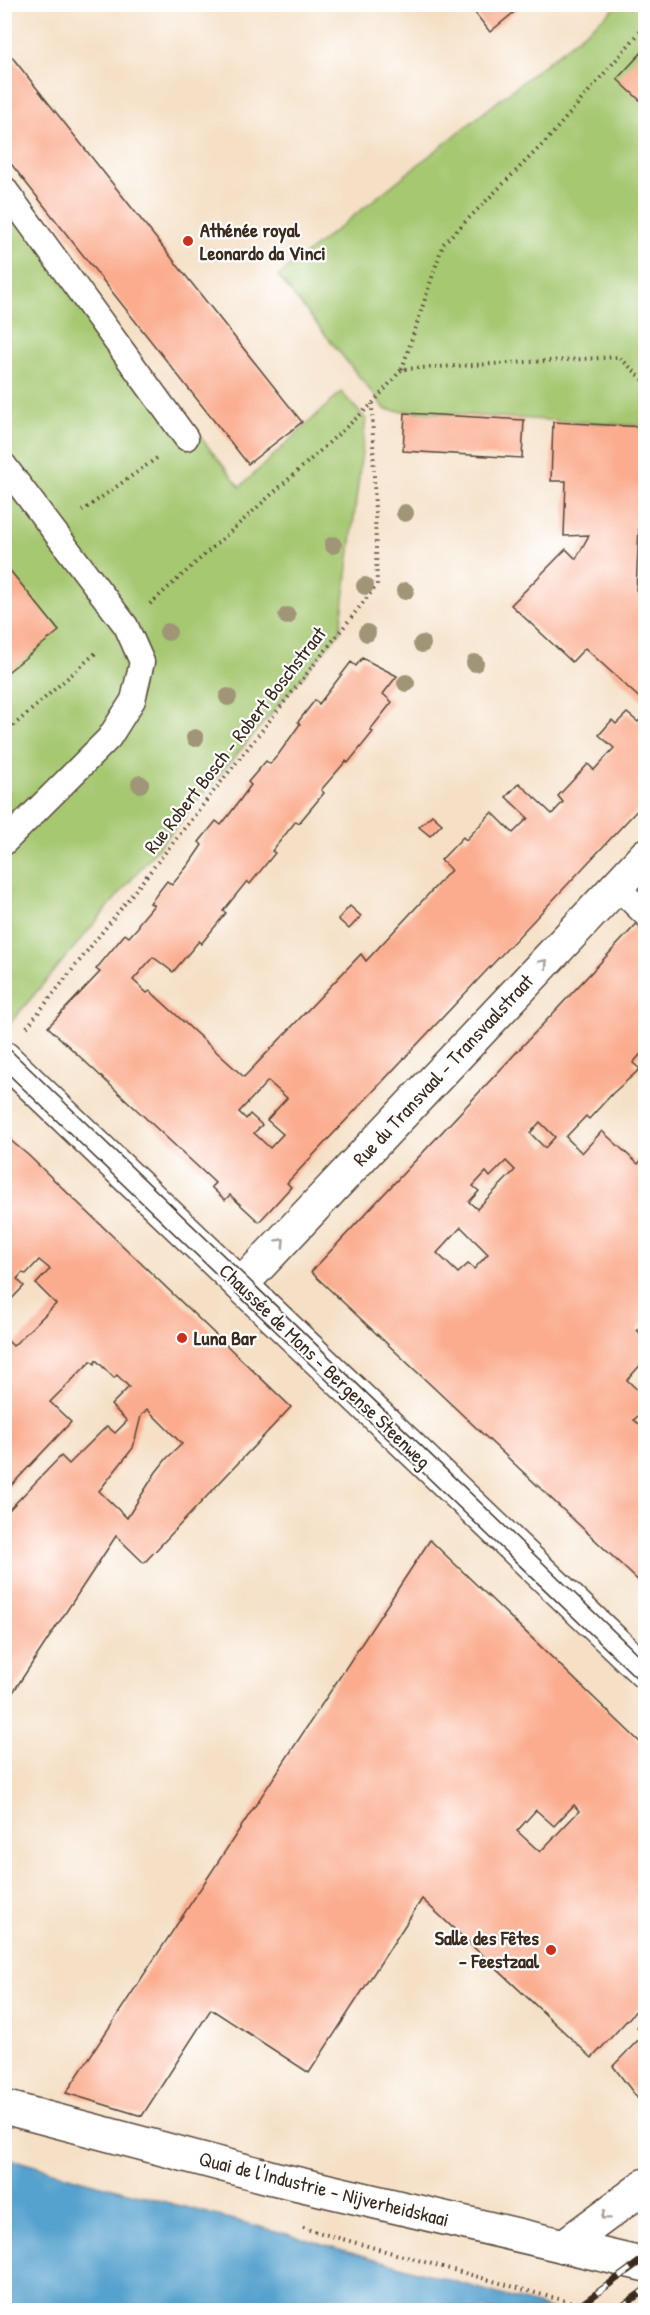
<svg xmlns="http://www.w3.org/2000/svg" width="650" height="2315" viewBox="0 0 650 2315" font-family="'Patrick Hand',sans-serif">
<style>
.green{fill:#a6c871;stroke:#707948;stroke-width:1.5}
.water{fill:#56a2ce;stroke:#486676;stroke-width:1.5}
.building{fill:#fbac8e;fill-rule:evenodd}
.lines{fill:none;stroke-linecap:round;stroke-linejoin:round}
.lane-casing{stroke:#574537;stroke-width:27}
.street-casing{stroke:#574537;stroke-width:36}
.secondary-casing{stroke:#574537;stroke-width:36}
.path{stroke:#574537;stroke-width:4;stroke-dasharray:1.5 4.5;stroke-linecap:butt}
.lane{stroke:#fff;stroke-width:24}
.street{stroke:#fff;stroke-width:33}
.secondary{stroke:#fff;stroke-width:33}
.tram{stroke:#3b2a1e;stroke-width:1.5}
.rail-casing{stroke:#3b2a1e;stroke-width:7}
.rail{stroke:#fff;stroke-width:4.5;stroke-dasharray:14;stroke-linecap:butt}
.tree{fill:#a09677}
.oneway{stroke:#a79f9a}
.poi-dot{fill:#c8321e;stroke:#fff;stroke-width:2}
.labels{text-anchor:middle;stroke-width:4.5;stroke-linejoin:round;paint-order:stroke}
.poi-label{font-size:20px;font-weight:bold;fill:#3b2a1e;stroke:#fff;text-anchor:start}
.street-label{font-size:20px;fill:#3b2a1e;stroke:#fff}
</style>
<rect width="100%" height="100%" fill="#fff"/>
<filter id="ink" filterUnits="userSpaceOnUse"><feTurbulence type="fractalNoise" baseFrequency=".0167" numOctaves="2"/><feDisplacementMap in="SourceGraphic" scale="12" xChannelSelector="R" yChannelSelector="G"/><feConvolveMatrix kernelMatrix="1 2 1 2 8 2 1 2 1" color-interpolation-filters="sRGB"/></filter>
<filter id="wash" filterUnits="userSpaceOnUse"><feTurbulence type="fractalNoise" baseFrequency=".008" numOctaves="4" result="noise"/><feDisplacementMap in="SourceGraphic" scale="24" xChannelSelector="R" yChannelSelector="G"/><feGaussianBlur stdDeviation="1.35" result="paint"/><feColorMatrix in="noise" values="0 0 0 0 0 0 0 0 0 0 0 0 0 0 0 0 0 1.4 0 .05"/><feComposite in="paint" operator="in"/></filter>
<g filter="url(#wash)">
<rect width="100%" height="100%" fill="#f5e0c6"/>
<g class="green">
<path d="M 619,5 L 645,5 L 646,375 L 643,426 L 386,410 L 278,276 Z"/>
<path d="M 4,189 L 240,487 L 341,392 L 366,419 L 340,632 L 7,1027 L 4,1025 Z"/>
</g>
<path class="water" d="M 5,2157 L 82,2180 L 295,2236 L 554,2310 L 5,2310 Z"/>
<g id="blocks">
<g class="building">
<path d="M 468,4 L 524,4 L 490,32 Z"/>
<path d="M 4,47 L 302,422 L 248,464 L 4,155 Z"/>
<path d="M 645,49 L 645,105 L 617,79 Z"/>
<path d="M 405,413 L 524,420 L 522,458 L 403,451 Z"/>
<path d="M 553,422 L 645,427 L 645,510 L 640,506 L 636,590 L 645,599 L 645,703 L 585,648 L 572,662 L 511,605 L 566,549 L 576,559 L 589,535 L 564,536 L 566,481 L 551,481 Z"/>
<path d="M 4,563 L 59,631 L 4,675 Z"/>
<path d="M 362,658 L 397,676 L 383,694 L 392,702 L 370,730 L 373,732 L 348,763 L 346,761 L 321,790 L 324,793 L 299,823 L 296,821 L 272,851 L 275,853 L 250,884 L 247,881 L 223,911 L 226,913 L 201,944 L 199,941 L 173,972 L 153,957 L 133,980 L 147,993 L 150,991 L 244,1077 L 361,954 L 366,961 L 451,870 L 441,860 L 463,837 L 466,840 L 492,812 L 513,833 L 528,818 L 506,797 L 519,783 L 552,814 L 563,802 L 558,796 L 588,764 L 594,770 L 614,748 L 599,735 L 612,720 L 616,724 L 627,713 L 638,722 L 645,714 L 645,802 L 287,1183 L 291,1187 L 259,1222 L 230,1195 L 225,1200 L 211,1187 L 215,1183 L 211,1179 L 48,1027 L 100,972 L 96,969 L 125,934 L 129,937 L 139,926 L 138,924 L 154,905 L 150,903 L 167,881 L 172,885 L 189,864 L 202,845 L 199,842 L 216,821 L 221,825 L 229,815 L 251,785 L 248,782 L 266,761 L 270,764 L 278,755 L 300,724 L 298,722 L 315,700 L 319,704 L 351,662 L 356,666 ZM 268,1081 L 287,1098 L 267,1120 L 283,1134 L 270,1148 L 254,1133 L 262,1125 L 250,1114 L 246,1119 L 239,1112 Z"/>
<path d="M 432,815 L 442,824 L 430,836 L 419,827 Z"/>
<path d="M 350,906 L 361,916 L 349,929 L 338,919 Z"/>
<path d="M 645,915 L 645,1049 L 633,1063 L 640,1069 L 613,1093 L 589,1119 L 586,1116 L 566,1137 L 582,1153 L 602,1131 L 638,1164 L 645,1156 L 645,1321 L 637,1330 L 645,1338 L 645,1360 L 627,1380 L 645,1397 L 645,1408 L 634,1420 L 645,1429 L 645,1587 L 311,1272 ZM 540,1122 L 555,1137 L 545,1148 L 530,1133 ZM 506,1161 L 515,1170 L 477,1209 L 469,1202 L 479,1191 L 473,1186 L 486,1172 L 490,1177 ZM 461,1227 L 488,1254 L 474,1269 L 468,1264 L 458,1273 L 437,1253 Z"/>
<path d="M 4,1135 L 28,1155 L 291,1407 L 144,1563 L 116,1536 L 4,1706 L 4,1515 L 61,1456 L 69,1464 L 107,1426 L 115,1433 L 127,1421 L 111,1405 L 129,1387 L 117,1375 L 114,1378 L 96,1360 L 95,1364 L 91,1361 L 50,1402 L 71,1422 L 5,1492 L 5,1338 L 13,1346 L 56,1304 L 36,1284 L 50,1269 L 39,1260 L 26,1274 L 22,1273 L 17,1279 L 24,1286 L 4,1307 ZM 147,1409 L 182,1444 L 167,1458 L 156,1472 L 127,1518 L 99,1491 L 133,1448 L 141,1416 Z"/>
<path d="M 430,1540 L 645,1747 L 645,2001 L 592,2058 L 422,1899 L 309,2073 L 211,2009 L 142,2116 L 66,2093 ZM 574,1805 L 579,1811 L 540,1852 L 517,1831 L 536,1810 L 554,1826 Z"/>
<path d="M 645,2018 L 645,2108 L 613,2066 L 644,2034 L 637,2027 Z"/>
</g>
</g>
</g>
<g filter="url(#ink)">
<use href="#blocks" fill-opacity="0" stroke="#574537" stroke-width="1.5"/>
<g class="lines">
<defs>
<g id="lane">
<path d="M 4,188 L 186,438"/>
<path d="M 4,465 L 126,626 L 142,662 L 133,700 L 109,738 L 4,843"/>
<path d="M 616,886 L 646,915"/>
</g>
<path id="street" d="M 241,1285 L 646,855"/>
<g id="secondary">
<path d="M 4,1058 L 646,1673"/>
<path d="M 4,2107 L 273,2178 L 646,2265"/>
<path d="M 564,2246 L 646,2185"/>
</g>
</defs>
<use href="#lane" class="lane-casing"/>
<use href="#street" class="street-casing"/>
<use href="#secondary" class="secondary-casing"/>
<g class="path">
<path d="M 402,369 L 443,244 L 546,141 L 646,25"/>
<path d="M 82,511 L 157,458"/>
<path d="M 150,604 L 372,404 L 402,369 L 619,357 L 646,382"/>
<path d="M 4,734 L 98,651"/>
<path d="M 27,1027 L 377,585 L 372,404"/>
<path d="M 303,2228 L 550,2297 L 609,2310"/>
</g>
<use href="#lane" class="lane"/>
<use href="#street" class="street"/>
<use href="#secondary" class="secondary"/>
<g class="tram">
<path d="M 4,1044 L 646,1662"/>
<path d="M 4,1070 L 646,1687"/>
</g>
<defs>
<g id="rail">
<path d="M 574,2310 L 646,2257"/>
<path d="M 617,2310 L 646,2289"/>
</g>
</defs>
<use href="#rail" class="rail-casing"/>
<use href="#rail" class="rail"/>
</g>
<g class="tree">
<circle cx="405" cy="513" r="9"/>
<circle cx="333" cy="545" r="9"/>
<circle cx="365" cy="586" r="9"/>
<circle cx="405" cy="591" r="9"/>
<circle cx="287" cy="616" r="9"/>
<circle cx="168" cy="632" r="9"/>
<circle cx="367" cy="633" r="9"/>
<circle cx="422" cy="644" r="9"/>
<circle cx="475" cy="663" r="9"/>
<circle cx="406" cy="683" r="9"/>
<circle cx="228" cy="697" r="9"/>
<circle cx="195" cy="738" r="9"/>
<circle cx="140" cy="784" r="9"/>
</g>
<defs><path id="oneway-chevron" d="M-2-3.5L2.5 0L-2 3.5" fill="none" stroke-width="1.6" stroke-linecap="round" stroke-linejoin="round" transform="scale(1.5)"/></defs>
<g class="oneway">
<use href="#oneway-chevron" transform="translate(544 963) rotate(-47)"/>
<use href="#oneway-chevron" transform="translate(281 1242) rotate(-47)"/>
<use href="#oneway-chevron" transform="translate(605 2216) rotate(143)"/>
</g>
</g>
<g class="poi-dot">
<circle cx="188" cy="241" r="6"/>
<circle cx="182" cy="1338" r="6"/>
<circle cx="551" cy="1950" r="6"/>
</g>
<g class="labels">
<g class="poi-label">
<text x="200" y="237">Athénée royal<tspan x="200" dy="23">Leonardo da Vinci</tspan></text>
<text x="194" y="1345">Luna Bar</text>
<text x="539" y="1945" text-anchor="end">Salle des Fêtes<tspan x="539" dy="23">- Feestzaal</tspan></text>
</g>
<g class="street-label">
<text transform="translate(235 740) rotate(-52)" y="7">Rue Robert Bosch - Robert Boschstraat</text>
<text transform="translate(443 1070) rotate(-47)" y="7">Rue du Transvaal - Transvaalstraat</text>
<text transform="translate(325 1366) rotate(44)" y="7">Chaussée de Mons - Bergense Steenweg</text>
<text transform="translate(324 2189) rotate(14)" y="7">Quai de l'Industrie - Nijverheidskaai</text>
</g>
</g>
<rect width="650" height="2315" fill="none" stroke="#fff" stroke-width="24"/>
</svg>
